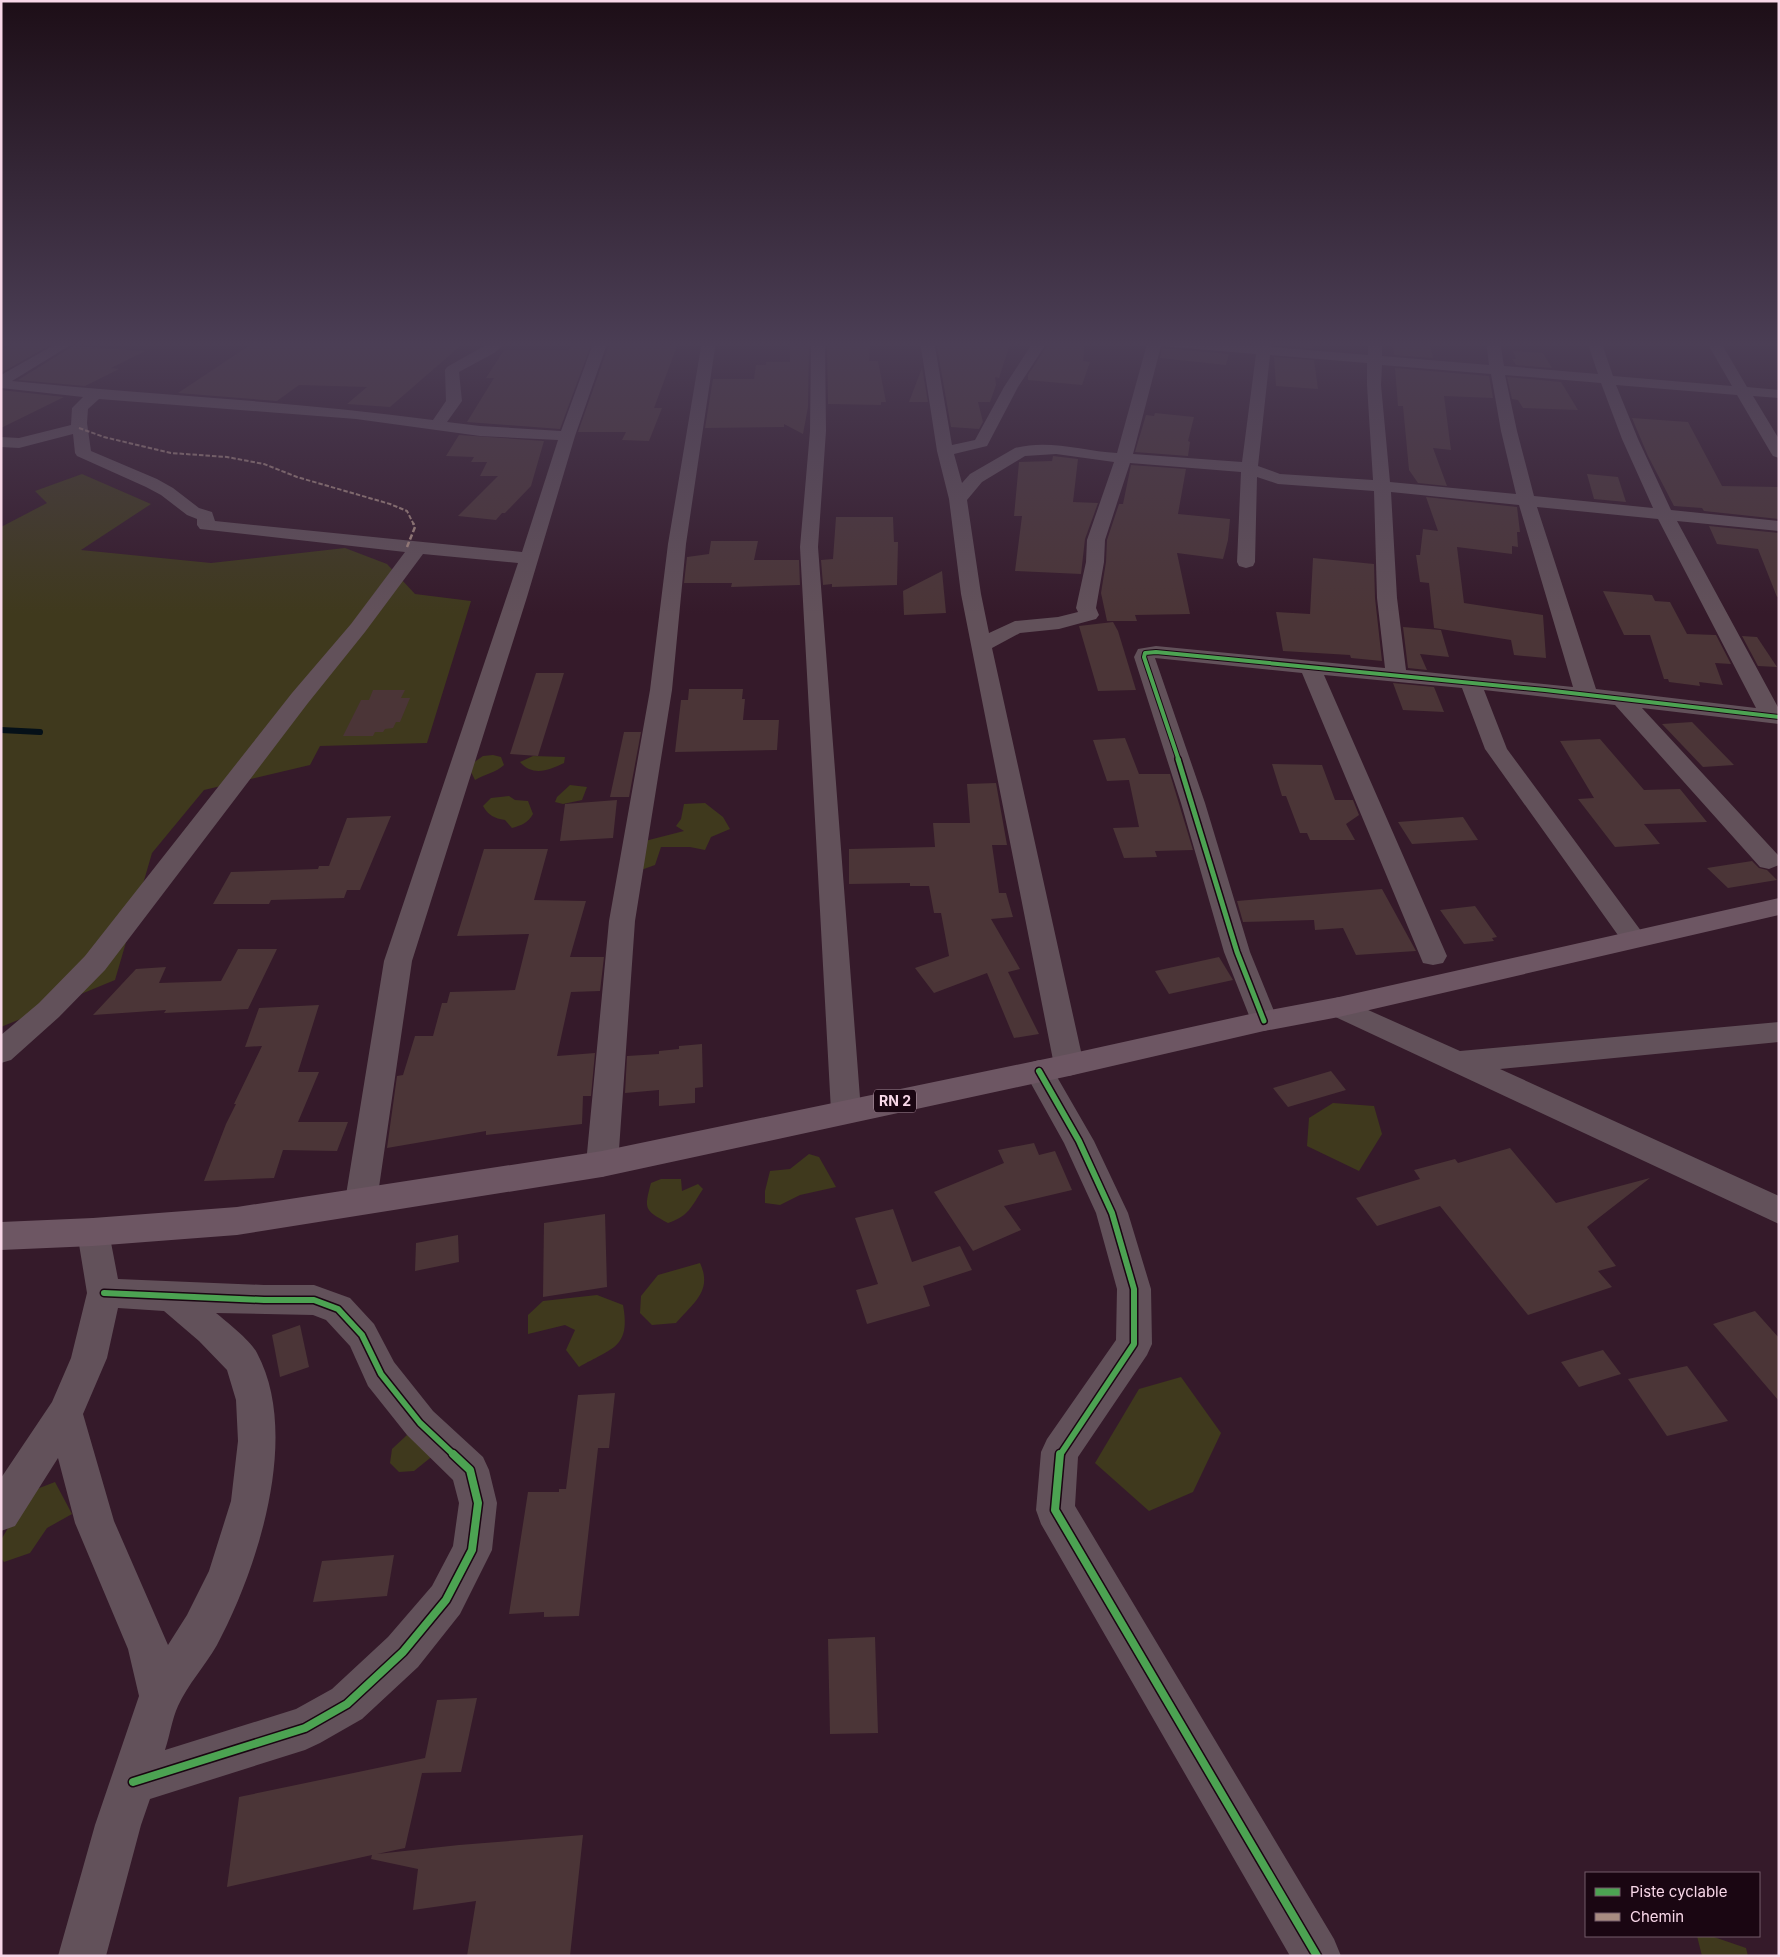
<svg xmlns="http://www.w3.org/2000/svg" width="1780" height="1957" viewBox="0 0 1780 1957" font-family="Inter,sans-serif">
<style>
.green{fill:#3f391d}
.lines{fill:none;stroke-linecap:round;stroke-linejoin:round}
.stream{stroke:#051018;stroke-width:6}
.building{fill:#4b3537}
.minor{fill:#62515a;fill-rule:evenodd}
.trunk{fill:#6d5663;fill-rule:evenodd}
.quiet-far1{stroke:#a88b81;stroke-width:2;stroke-dasharray:4.5 2;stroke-linecap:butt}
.quiet{stroke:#a88b81;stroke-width:2.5;stroke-dasharray:5.5 2.5;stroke-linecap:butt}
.cycleway-far3-casing{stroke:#1a0612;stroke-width:6}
.cycleway-far2-casing{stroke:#1a0612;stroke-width:8}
.cycleway-far1-casing{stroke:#1a0612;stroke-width:9}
.cycleway-casing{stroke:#1a0612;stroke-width:11}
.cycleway-far3{stroke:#4ca352;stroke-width:4}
.cycleway-far2{stroke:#4ca352;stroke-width:5}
.cycleway-far1{stroke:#4ca352;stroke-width:6}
.cycleway{stroke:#4ca352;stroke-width:8}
.labels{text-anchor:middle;stroke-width:4.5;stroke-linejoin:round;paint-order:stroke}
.shield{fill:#1a0612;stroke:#b598a8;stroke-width:1}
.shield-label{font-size:14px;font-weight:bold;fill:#f8d7e8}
</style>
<rect width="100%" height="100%" fill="#351a2a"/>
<g class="green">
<path d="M 82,474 L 151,504 L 81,550 L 211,563 L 345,548 L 387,564 L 415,594 L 471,601 L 427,743 L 320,746 L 310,765 L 204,790 L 152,853 L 115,980 L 1,1027 L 1,527 L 47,503 L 35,491 Z"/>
<path d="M 493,755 L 501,757 L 504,765 C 495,773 485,774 475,780 L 471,772 L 473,763 L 483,756 Z"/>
<path d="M 533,756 L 565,757 L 564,763 C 549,770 533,777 520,762 Z"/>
<path d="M 570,785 L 587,787 L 582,800 L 563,804 L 555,802 L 557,797 Z"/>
<path d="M 509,796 L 515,800 L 528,801 L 533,814 C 528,823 522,825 512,828 L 505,820 C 494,818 489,816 483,806 L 491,798 Z"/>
<path d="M 705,803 L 723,817 L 730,829 L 711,837 L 705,850 L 690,847 L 661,847 L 655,865 L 630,874 L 645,841 L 684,831 L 676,826 L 681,819 L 684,804 Z"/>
<path d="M 1333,1103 L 1374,1106 L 1382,1134 L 1359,1171 L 1307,1146 L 1309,1118 Z"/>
<path d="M 809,1154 L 819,1157 L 836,1187 L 800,1195 L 780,1205 L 765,1203 L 765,1191 L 770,1171 L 790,1169 Z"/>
<path d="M 661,1179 L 681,1179 L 682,1191 L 698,1184 L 703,1189 C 691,1207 689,1216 668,1223 C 644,1210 644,1209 651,1183 Z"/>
<path d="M 700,1263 C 713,1291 693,1303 676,1323 L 652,1325 L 640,1313 L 641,1296 L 658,1275 Z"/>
<path d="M 597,1295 L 623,1305 C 631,1348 612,1348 579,1367 L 566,1350 L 575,1330 L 565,1325 L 528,1334 L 528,1315 L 543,1301 Z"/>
<path d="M 1181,1377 L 1221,1433 L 1193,1492 L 1149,1511 L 1095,1463 L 1139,1389 Z"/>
<path d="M 407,1435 L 440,1450 L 414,1471 L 399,1472 L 390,1463 L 392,1449 Z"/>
<path d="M 55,1482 L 72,1514 L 47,1528 L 30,1553 L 4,1562 L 1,1558 L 1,1540 L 29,1492 Z"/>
<path d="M 1697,1936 L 1711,1936 L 1746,1948 L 1748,1956 L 1702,1956 Z"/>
</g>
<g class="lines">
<path class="stream" d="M 1,730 L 40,732"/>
</g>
<g class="building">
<path d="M 256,341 L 466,341 L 390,407 L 347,404 L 367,387 L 299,385 L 277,401 L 178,393 Z"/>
<path d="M 612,341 L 661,341 L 659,346 L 677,346 L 654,408 L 662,408 L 649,441 L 622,440 L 626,432 L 578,432 L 610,342 Z"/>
<path d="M 838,341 L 870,341 L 869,361 L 878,361 L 886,402 L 881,402 L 881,405 L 828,404 L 827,345 L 838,345 Z"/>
<path d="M 936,341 L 1011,341 L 999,378 L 995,377 L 996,385 L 990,402 L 978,402 L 983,422 L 979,429 L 951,427 Z"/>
<path d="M 1050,341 L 1085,341 L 1083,361 L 1090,362 L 1082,385 L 1028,380 L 1028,375 Z"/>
<path d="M 1274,341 L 1311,341 L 1312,348 L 1273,345 Z"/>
<path d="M 19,342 L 52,344 L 1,373 L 1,351 Z"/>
<path d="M 592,342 L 560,429 L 467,422 L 494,378 L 486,378 L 504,350 L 569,350 L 572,343 Z"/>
<path d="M 1393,343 L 1430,345 L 1433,358 L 1394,355 Z"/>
<path d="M 809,345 L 808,407 L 803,434 L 784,424 L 784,427 L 705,428 L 713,379 L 754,379 L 756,365 L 766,365 L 766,362 L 790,362 L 790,346 Z"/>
<path d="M 73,346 L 145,351 L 111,368 L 119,369 L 85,386 L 18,380 Z"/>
<path d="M 1162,348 L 1229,354 L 1226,365 L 1160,358 Z"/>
<path d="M 1513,351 L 1543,353 L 1552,368 L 1516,365 L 1512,359 L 1516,359 Z"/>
<path d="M 1274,357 L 1314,360 L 1318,389 L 1276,386 Z"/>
<path d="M 922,368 L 928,402 L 909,402 Z"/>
<path d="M 1395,368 L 1489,376 L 1493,398 L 1444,396 L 1451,450 L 1433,448 L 1447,486 L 1418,483 L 1409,470 L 1403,406 L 1398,406 Z"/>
<path d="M 1507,377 L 1561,382 L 1578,410 L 1523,408 L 1518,400 L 1512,399 Z"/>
<path d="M 1,390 L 64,397 L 1,428 Z"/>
<path d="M 1155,413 L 1194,417 L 1188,441 L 1190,442 L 1188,456 L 1135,452 L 1146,415 L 1154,416 Z"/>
<path d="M 1632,418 L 1688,422 L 1722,486 L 1779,487 L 1779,519 L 1704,511 L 1702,508 L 1674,506 L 1648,456 Z"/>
<path d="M 459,435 L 544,441 L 531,486 L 505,513 L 502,513 L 496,520 L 458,516 L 498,476 L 480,476 L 487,462 L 471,462 L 474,457 L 446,456 Z"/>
<path d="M 1053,456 L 1078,459 L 1073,502 L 1098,503 L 1085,539 L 1081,574 L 1015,571 L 1022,516 L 1014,516 L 1019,462 L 1052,461 Z"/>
<path d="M 1131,465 L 1186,469 L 1178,514 L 1230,519 L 1228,540 L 1223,559 L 1177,553 L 1190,614 L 1135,615 L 1137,621 L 1107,621 L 1101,593 L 1106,562 L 1107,540 L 1119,504 L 1123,504 Z"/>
<path d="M 1587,474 L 1618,477 L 1626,502 L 1594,499 Z"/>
<path d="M 1426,497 L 1517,507 L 1520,532 L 1517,532 L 1518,547 L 1512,546 L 1512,554 L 1457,547 L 1464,603 L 1543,615 L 1546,658 L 1514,655 L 1511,640 L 1434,628 L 1429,583 L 1420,582 L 1416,555 L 1420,555 L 1423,529 L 1438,531 Z"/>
<path d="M 836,517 L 893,517 L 894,542 L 898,542 L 897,585 L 832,587 L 832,584 L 823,585 L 821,560 L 833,559 Z"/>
<path d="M 1709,526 L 1779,533 L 1779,596 L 1777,597 L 1758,549 L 1717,544 Z"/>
<path d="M 711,541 L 758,541 L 754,560 L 799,560 L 800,585 L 731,587 L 732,583 L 684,583 L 687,557 L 709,554 Z"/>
<path d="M 1313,558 L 1374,564 L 1375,598 L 1382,661 L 1351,658 L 1350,655 L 1283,651 L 1276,612 L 1310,614 Z"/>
<path d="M 942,571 L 946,613 L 904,615 L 903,591 Z"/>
<path d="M 1603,591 L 1652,595 L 1655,601 L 1670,602 L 1687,634 L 1716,635 L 1731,664 L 1715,663 L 1723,685 L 1699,682 L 1700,686 L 1669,682 L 1668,679 L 1664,679 L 1650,635 L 1624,635 Z"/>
<path d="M 1113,622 L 1118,631 L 1136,690 L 1098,691 L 1079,626 Z"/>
<path d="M 1403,627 L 1441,630 L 1449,657 L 1420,654 L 1427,670 L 1408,668 Z"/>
<path d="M 1742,636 L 1757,637 L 1777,667 L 1758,666 Z"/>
<path d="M 536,673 L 564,673 L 538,756 L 510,754 Z"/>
<path d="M 1393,683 L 1434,687 L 1444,712 L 1403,710 Z"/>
<path d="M 689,689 L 743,689 L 742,699 L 745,699 L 743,720 L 779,720 L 777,750 L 675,752 L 681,700 L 688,700 Z"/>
<path d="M 373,690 L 405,690 L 401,698 L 410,698 L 400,722 L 396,722 L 393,728 L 385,729 L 383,732 L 375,732 L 373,736 L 343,736 L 361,700 L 369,700 Z"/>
<path d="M 1692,722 L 1734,765 L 1703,767 L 1662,724 Z"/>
<path d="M 624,732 L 641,732 L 629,797 L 610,797 Z"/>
<path d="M 1125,738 L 1139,774 L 1170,774 L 1193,850 L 1155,851 L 1157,857 L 1124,858 L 1113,828 L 1139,827 L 1129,780 L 1107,781 L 1093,740 Z"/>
<path d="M 1600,739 L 1644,790 L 1680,789 L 1707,822 L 1644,824 L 1660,844 L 1615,847 L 1578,799 L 1594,798 L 1560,741 Z"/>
<path d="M 1272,764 L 1322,765 L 1335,800 L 1353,800 L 1359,815 L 1346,824 L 1355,840 L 1310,840 L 1307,833 L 1300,833 L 1286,796 L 1282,796 Z"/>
<path d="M 996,783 L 1007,845 L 992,845 L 999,893 L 1006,893 L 1013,917 L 991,919 L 1020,969 L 1008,972 L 1039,1034 L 1014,1038 L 987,973 L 934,993 L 915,968 L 949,956 L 941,913 L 934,913 L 929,886 L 910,886 L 910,883 L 849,884 L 849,849 L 935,847 L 933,823 L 970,823 L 967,784 Z"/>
<path d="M 617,800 L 613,838 L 560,841 L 565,804 Z"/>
<path d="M 391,816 L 360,890 L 347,890 L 344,898 L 271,900 L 269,904 L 213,904 L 231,872 L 318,869 L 319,866 L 329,866 L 347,818 Z"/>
<path d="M 1463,817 L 1478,840 L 1412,844 L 1398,822 Z"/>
<path d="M 484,849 L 548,849 L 534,900 L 586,901 L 570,957 L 604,957 L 600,991 L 571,992 L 557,1056 L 595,1053 L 591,1096 L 583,1096 L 582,1124 L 486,1135 L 486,1131 L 387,1148 L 397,1076 L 403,1075 L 415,1036 L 433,1036 L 442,1003 L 447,1003 L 450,992 L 515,990 L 529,934 L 457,936 Z"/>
<path d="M 1752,861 L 1759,868 L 1767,870 L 1777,880 L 1728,888 L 1707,868 Z"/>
<path d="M 1382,889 L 1416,951 L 1356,955 L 1343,928 L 1315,930 L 1314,920 L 1243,922 L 1237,901 Z"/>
<path d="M 1475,906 L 1497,937 L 1492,938 L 1494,941 L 1464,944 L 1440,910 Z"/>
<path d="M 238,949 L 277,949 L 248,1009 L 164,1013 L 166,1010 L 93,1015 L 136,969 L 166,967 L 159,983 L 221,981 Z"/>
<path d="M 1219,957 L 1233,980 L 1169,994 L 1155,971 Z"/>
<path d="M 319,1005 L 298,1072 L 319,1072 L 298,1122 L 348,1122 L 337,1151 L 283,1150 L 274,1178 L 204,1181 L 226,1124 L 236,1104 L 234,1104 L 262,1046 L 245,1047 L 259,1008 Z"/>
<path d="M 702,1044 L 703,1087 L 695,1088 L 695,1103 L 659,1106 L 659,1090 L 625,1093 L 627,1056 L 659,1054 L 659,1051 L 679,1049 L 679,1046 Z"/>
<path d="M 1331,1071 L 1346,1090 L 1288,1107 L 1273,1088 Z"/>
<path d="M 1034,1143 L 1039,1155 L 1055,1151 L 1072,1190 L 1004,1206 L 1021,1230 L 973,1251 L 934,1192 L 1004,1163 L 998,1150 Z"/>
<path d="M 1510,1148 L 1556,1203 L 1650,1178 L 1587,1227 L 1616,1266 L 1598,1271 L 1612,1287 L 1528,1315 L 1440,1206 L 1377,1226 L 1356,1198 L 1420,1179 L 1414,1170 L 1455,1159 L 1458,1163 Z"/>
<path d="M 893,1209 L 912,1262 L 960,1246 L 972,1270 L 923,1286 L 930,1306 L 867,1324 L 856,1290 L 878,1284 L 855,1218 Z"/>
<path d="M 605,1214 L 607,1287 L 543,1297 L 544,1223 Z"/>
<path d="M 458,1235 L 459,1262 L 415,1271 L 416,1243 Z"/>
<path d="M 1755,1311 L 1779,1338 L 1779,1401 L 1713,1324 Z"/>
<path d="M 300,1325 L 309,1367 L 280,1377 L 272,1335 Z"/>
<path d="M 1603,1350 L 1621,1374 L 1579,1387 L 1561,1362 Z"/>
<path d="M 1687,1366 L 1728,1421 L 1667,1436 L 1628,1379 Z"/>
<path d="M 615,1393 L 609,1448 L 598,1448 L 579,1616 L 544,1617 L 544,1612 L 509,1614 L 528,1492 L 559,1492 L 559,1489 L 566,1489 L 578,1395 Z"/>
<path d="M 394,1555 L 387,1596 L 313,1602 L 322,1561 Z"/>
<path d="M 875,1637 L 878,1733 L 830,1734 L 828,1639 Z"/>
<path d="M 477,1698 L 461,1772 L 422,1773 L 405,1848 L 377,1854 L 459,1845 L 583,1835 L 570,1956 L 467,1956 L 476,1901 L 413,1910 L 418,1869 L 371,1859 L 372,1855 L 227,1887 L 239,1797 L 425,1758 L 437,1700 Z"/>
</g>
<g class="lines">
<g class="minor">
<path d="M 61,341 L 77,341 L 12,381 C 152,395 293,401 433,420 L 446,401 L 445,370 L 447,367 L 493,341 L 508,341 L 494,353 L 459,372 L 462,401 L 447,422 L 480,426 L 561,431 L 594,341 L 608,341 L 575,436 L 527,597 L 412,961 L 377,1201 L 372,1210 L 361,1214 L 350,1210 L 345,1201 L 384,961 L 518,563 L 423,554 L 365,632 L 308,703 L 105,970 L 59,1017 L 11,1060 L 1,1063 L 1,1035 L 39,1003 L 85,956 L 292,693 L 351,624 L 405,552 L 200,529 L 197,525 L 197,519 L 187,515 L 161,495 L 146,487 L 77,456 L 75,453 L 73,434 L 19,448 L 1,447 L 1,437 L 19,438 L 71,425 L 72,408 L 83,397 L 1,388 L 1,375 ZM 99,399 L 356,419 L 480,436 L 558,440 L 522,552 L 215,521 L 212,512 L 199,508 L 173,488 L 157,479 L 91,451 L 87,423 L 88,409 Z"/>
<path d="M 702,341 L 716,341 L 686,544 L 672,690 L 635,921 L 618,1164 L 613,1173 L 602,1177 L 591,1173 L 586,1164 L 609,921 L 650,690 L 668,544 Z"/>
<path d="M 811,341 L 825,341 L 826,431 L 818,547 L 861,1111 L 857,1119 L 846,1123 L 835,1119 L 831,1111 L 800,547 L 810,431 Z"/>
<path d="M 920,341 L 934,341 L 952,445 L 975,440 L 1004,387 L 1034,341 L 1048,341 L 1018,387 L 987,446 L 954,454 L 962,483 L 970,474 L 1015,448 C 1049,439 1083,451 1117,453 L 1147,344 L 1145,341 L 1195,341 L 1257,346 L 1258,341 L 1272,341 L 1271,347 L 1368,355 L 1368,341 L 1382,341 L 1382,356 L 1489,365 L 1486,341 L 1500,341 L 1504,366 L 1598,374 L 1587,341 L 1601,341 L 1613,376 L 1732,386 L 1706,341 L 1720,341 L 1747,387 L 1779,390 L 1779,398 L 1753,396 L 1779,439 L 1779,458 L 1773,456 L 1771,453 L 1737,395 L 1616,385 L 1638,439 L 1671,510 L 1779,521 L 1779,531 L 1677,521 L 1779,709 L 1779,724 L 1642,708 L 1778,855 L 1779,865 L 1769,869 L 1760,867 L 1615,705 L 1484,690 L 1507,749 L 1647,939 L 1643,945 L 1634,948 L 1625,945 L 1485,749 L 1462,688 L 1324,675 L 1447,956 L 1443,963 L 1433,965 L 1423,963 L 1302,673 L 1155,658 L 1205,803 L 1250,952 L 1278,1021 L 1274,1028 L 1264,1031 L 1254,1028 L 1224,952 L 1181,803 L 1134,657 L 1138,649 L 1156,646 L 1385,668 L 1377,598 L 1374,491 L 1278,484 L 1257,477 L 1255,562 L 1253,566 L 1246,568 L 1239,566 L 1237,562 L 1241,472 L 1130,463 L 1105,540 L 1104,562 L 1096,608 L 1099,615 L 1096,619 L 1059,629 L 1020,633 L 992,648 L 1084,1065 L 1079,1073 L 1069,1076 L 1059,1073 L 1054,1065 L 961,594 L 949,499 L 937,451 ZM 1161,346 L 1256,354 L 1242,462 L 1133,454 ZM 1270,355 L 1367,363 L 1367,385 L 1373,480 L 1280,474 L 1258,466 ZM 1382,365 L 1491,374 L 1501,431 L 1516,494 L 1390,482 L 1381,385 ZM 1505,375 L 1601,383 L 1622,439 L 1653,508 L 1534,496 L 1517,431 ZM 1056,454 L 1114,462 L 1087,540 L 1086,562 L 1076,608 L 1078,612 L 1058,617 L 1015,621 L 989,633 L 981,594 L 967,500 L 982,482 L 1025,456 ZM 1391,492 L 1519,505 L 1573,687 L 1406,670 L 1397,598 ZM 1537,507 L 1658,519 L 1756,708 L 1596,689 Z"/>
<path d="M 1339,997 L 1460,1051 L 1779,1022 L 1779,1042 L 1500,1069 L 1779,1196 L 1779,1224 L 1329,1014 L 1325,1007 L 1329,1000 Z"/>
<path d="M 1039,1060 L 1049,1063 L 1094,1141 L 1128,1213 L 1151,1289 L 1152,1344 L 1147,1355 L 1078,1457 L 1075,1506 L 1334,1939 L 1341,1956 L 1290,1956 L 1041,1524 L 1036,1510 L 1041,1452 L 1047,1439 L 1116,1340 L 1117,1289 L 1096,1213 L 1064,1143 L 1024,1071 L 1029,1063 Z"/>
<path d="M 93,1218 L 105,1222 L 109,1232 L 118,1279 L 264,1285 L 314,1285 L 350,1298 L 374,1324 L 394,1362 L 433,1411 L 483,1457 L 489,1470 L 497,1503 L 492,1550 L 460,1614 L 418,1667 L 362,1719 L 320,1743 L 305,1750 L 150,1799 L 141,1825 L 106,1956 L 58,1956 L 95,1825 L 139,1696 L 128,1649 L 75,1523 L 58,1458 L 15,1526 L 1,1531 L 1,1478 L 52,1402 L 71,1358 L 87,1293 L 77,1232 L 81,1222 ZM 118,1308 L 164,1311 L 199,1341 L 227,1370 L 236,1400 L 238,1441 L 231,1501 L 209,1571 L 187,1615 L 168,1645 L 114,1521 L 83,1414 L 107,1358 ZM 216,1313 L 313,1315 L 326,1320 L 350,1346 L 368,1386 L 407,1435 L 453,1480 L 459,1503 L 453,1546 L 432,1586 L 388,1637 L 332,1689 L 296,1709 L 165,1750 C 170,1735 172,1719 178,1706 C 188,1684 205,1666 217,1645 C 258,1568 301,1435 257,1353 C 250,1340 228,1323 216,1313 Z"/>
</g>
<path class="trunk" d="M 1779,898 L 1779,915 L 1339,1017 L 1264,1031 L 1069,1076 L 602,1177 L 237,1235 L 93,1246 L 1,1250 L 1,1222 L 93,1218 L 237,1207 L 602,1151 L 1069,1054 L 1264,1011 L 1339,997 Z"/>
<path class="quiet-far1" d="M 79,428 L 104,437 L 171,453 L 227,457 L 264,464 L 297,477 L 390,504 L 407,511 L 414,525"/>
<path class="quiet" d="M 407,547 L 415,527 L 413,523"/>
<defs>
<path id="cycleway-far3" d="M 1179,761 L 1144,657 L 1145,653 L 1156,652 L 1545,690 L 1779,717"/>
<path id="cycleway-far2" d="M 1178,759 L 1237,952 L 1264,1021"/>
<g id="cycleway-far1">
<path d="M 1039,1071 L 1079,1141 L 1112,1213 L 1134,1289 L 1134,1344 L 1060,1455"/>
<path d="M 104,1293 L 264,1300 L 314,1300 L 338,1309 L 362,1335 L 381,1374 L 420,1423 L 454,1455"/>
</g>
<g id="cycleway">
<path d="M 1060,1454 L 1055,1510 L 1317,1956"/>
<path d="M 133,1782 L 305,1728 L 347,1704 L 403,1652 L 446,1600 L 472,1550 L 478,1503 L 470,1470 L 453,1454"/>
</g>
</defs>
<use href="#cycleway-far3" class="cycleway-far3-casing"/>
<use href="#cycleway-far2" class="cycleway-far2-casing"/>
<use href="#cycleway-far1" class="cycleway-far1-casing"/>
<use href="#cycleway" class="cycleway-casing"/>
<use href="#cycleway-far3" class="cycleway-far3"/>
<use href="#cycleway-far2" class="cycleway-far2"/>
<use href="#cycleway-far1" class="cycleway-far1"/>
<use href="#cycleway" class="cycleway"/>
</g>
<linearGradient id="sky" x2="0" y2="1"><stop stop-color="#1d0e17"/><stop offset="0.56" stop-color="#4b3e55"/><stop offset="1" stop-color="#4b3e55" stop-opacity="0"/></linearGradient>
<rect width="1780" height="614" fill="url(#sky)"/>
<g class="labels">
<rect class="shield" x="874" y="1089.5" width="42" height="23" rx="4"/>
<g class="shield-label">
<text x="895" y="1106">RN 2</text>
</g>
</g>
<rect width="1780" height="1957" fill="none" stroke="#f8d7e8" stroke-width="5"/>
<rect x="1585" y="1872" width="175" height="65" fill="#1a0612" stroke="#735a68"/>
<rect x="1595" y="1888" width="25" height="8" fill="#4ca352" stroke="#735a68"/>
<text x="1630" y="1897" font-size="15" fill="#f8d7e8">Piste cyclable</text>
<rect x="1595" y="1913" width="25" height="8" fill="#a88b81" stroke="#735a68"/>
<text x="1630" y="1922" font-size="15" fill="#f8d7e8">Chemin</text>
</svg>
